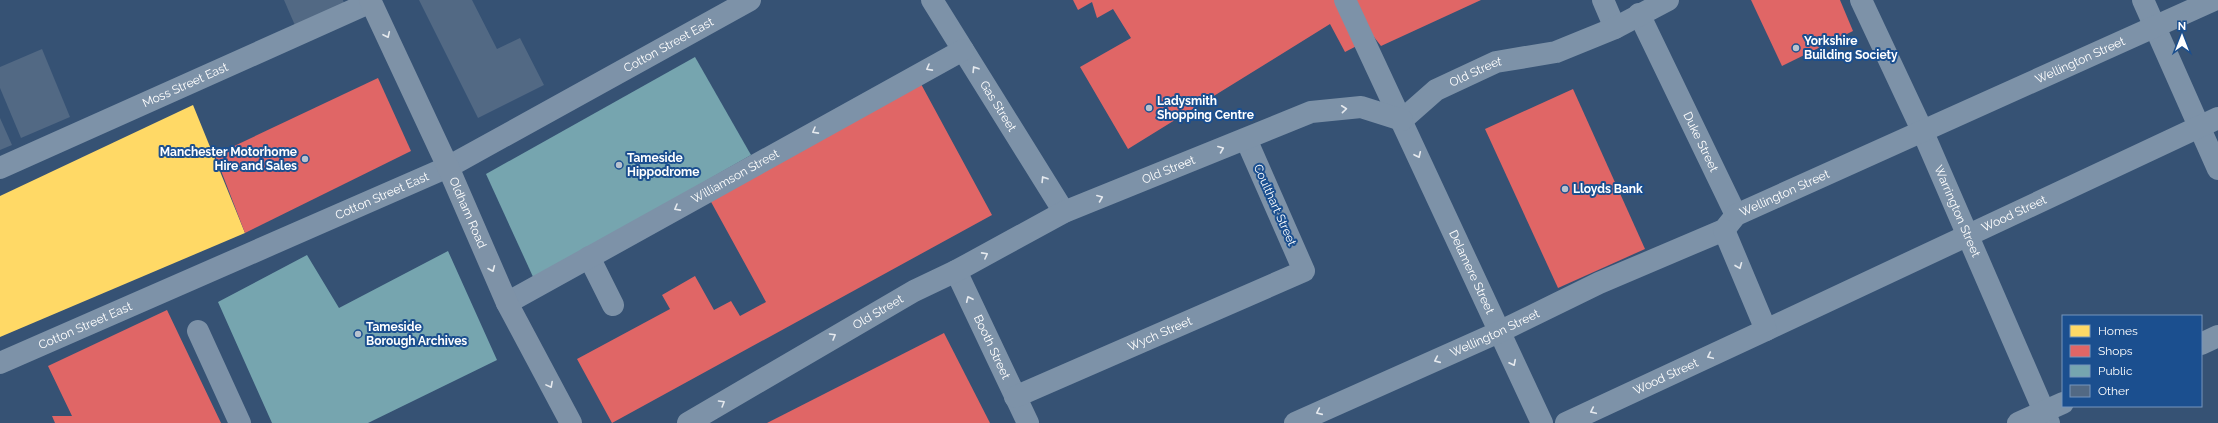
<svg xmlns="http://www.w3.org/2000/svg" width="2218" height="423" viewBox="0 0 2218 423" font-family="Raleway,sans-serif">
<style>
.homes{fill:#ffd966}
.shops{fill:#e06666}
.public{fill:#76a5af}
.building{fill:#526984}
.lines{fill:none;stroke-linecap:round;stroke-linejoin:round}
.minor{stroke:#7d92a8;stroke-width:22}
.highway{stroke:#7e92a7;stroke-width:22}
.oneway{stroke:#e5e9ed}
.oneway2{stroke:#e5e9ee}
.poi-dot{fill:#b9c2ce;stroke:#1b4f8f;stroke-width:1.5}
.labels{text-anchor:middle;stroke-width:4;stroke-linejoin:round;paint-order:stroke}
.poi-label{font-size:12px;font-weight:bold;fill:#fff;stroke:#1b4f8f;text-anchor:start}
.street-label{font-size:12px;fill:#fff;stroke:#1b4f8f}
</style>
<rect width="100%" height="100%" fill="#365274"/>
<path class="homes" d="M 193,105 L 245,233 L 0,337 L 0,196 Z"/>
<g class="shops">
<path d="M 1073,0 L 1481,0 L 1381,46 L 1374,37 L 1345,52 L 1330,24 L 1128,149 L 1080,67 L 1131,38 L 1113,9 L 1097,18 L 1092,2 L 1078,10 Z"/>
<path d="M 1751,0 L 1840,0 L 1853,31 L 1782,66 Z"/>
<path d="M 378,78 L 411,151 L 245,233 L 215,155 Z"/>
<path d="M 921,84 L 992,215 L 612,423 L 577,359 L 670,309 L 662,295 L 695,276 L 714,310 L 731,301 L 740,316 L 766,302 L 710,200 Z"/>
<path d="M 1573,89 L 1645,249 L 1558,288 L 1485,129 Z"/>
<path d="M 167,310 L 221,423 L 55,423 L 52,416 L 72,416 L 48,366 Z"/>
<path d="M 944,333 L 990,423 L 767,423 Z"/>
</g>
<g class="public">
<path d="M 695,57 L 751,155 L 534,279 L 486,174 Z"/>
<path d="M 448,251 L 497,360 L 368,423 L 272,423 L 218,302 L 307,255 L 339,308 Z"/>
</g>
<g class="building">
<path d="M 284,0 L 343,0 L 346,9 L 297,30 Z"/>
<path d="M 419,0 L 472,0 L 497,49 L 520,38 L 544,85 L 478,118 Z"/>
<path d="M 42,49 L 70,117 L 21,138 L 0,88 L 0,67 Z"/>
<path d="M 0,118 L 12,145 L 0,150 Z"/>
</g>
<g class="lines">
<g class="minor">
<path id="s1" d="M 932,0 L 1064,212"/>
<path id="s2" d="M 1345,0 L 1542,423"/>
<path d="M 1603,0 L 1615,28"/>
<path id="s3" d="M 1861,0 L 1922,130 L 2049,423"/>
<path d="M 2143,0 L 2218,169"/>
<path id="s4" d="M 1639,14 L 1736,215"/>
<path id="s5" d="M 1402,120 L 1436,90 L 1496,62 L 1556,52 L 1615,28 L 1668,0"/>
<path id="s6" d="M 0,168 L 371,2"/>
<path d="M 589,257 L 613,305"/>
<path id="s7" d="M 956,271 L 1028,423"/>
<path id="s8" d="M 507,303 L 963,50"/>
<path id="s9" d="M 1766,330 L 2218,118"/>
<path d="M 198,331 L 240,423"/>
<path d="M 2201,344 L 2218,336"/>
<path id="s10" d="M 0,363 L 448,167 L 750,0"/>
<path id="s11" d="M 1015,397 L 1304,271 L 1246,139"/>
<path id="s12" d="M 688,423 L 914,291 L 956,271 L 1064,212 L 1311,112 L 1361,107 L 1402,120"/>
<path id="s13" d="M 1295,423 L 1499,332 L 1599,283 L 1724,230 L 1736,215 L 2214,0"/>
<path id="s14" d="M 1566,423 L 1766,330 L 1724,230"/>
<path d="M 2018,423 L 2063,403"/>
</g>
<path class="highway" id="s15" d="M 370,0 L 448,167 L 507,303 L 571,423"/>
</g>
<defs><path id="oneway-chevron" d="M-2-3.5L2.5 0L-2 3.5" fill="none" stroke-width="1.6" stroke-linecap="round" stroke-linejoin="round"/></defs>
<g class="oneway">
<use href="#oneway-chevron" transform="translate(387 35) rotate(65)"/>
<use href="#oneway-chevron" transform="translate(492 269) rotate(67)"/>
<use href="#oneway-chevron" transform="translate(550 385) rotate(62)"/>
</g>
<g class="oneway2">
<use href="#oneway-chevron" transform="translate(929 68) rotate(151)"/>
<use href="#oneway-chevron" transform="translate(975 69) rotate(-122)"/>
<use href="#oneway-chevron" transform="translate(1344 109) rotate(-6)"/>
<use href="#oneway-chevron" transform="translate(815 131) rotate(151)"/>
<use href="#oneway-chevron" transform="translate(1221 149) rotate(-22)"/>
<use href="#oneway-chevron" transform="translate(1418 155) rotate(65)"/>
<use href="#oneway-chevron" transform="translate(1044 179) rotate(-122)"/>
<use href="#oneway-chevron" transform="translate(1100 198) rotate(-22)"/>
<use href="#oneway-chevron" transform="translate(677 208) rotate(151)"/>
<use href="#oneway-chevron" transform="translate(985 255) rotate(-28)"/>
<use href="#oneway-chevron" transform="translate(1739 266) rotate(68)"/>
<use href="#oneway-chevron" transform="translate(969 299) rotate(-115)"/>
<use href="#oneway-chevron" transform="translate(833 336) rotate(-30)"/>
<use href="#oneway-chevron" transform="translate(1710 356) rotate(155)"/>
<use href="#oneway-chevron" transform="translate(1437 360) rotate(156)"/>
<use href="#oneway-chevron" transform="translate(1513 363) rotate(64)"/>
<use href="#oneway-chevron" transform="translate(722 403) rotate(-31)"/>
<use href="#oneway-chevron" transform="translate(1593 411) rotate(155)"/>
<use href="#oneway-chevron" transform="translate(1319 412) rotate(156)"/>
</g>
<g class="poi-dot">
<circle cx="1796" cy="48" r="4"/>
<circle cx="1149" cy="108" r="4"/>
<circle cx="305" cy="159" r="4"/>
<circle cx="619" cy="165" r="4"/>
<circle cx="1565" cy="189" r="4"/>
<circle cx="358" cy="334" r="4"/>
</g>
<g class="labels">
<g class="poi-label">
<text x="1804" y="45">Yorkshire<tspan x="1804" dy="14">Building Society</tspan></text>
<text x="1157" y="105">Ladysmith<tspan x="1157" dy="14">Shopping Centre</tspan></text>
<text x="297" y="156" text-anchor="end">Manchester Motorhome<tspan x="297" dy="14">Hire and Sales</tspan></text>
<text x="627" y="162">Tameside<tspan x="627" dy="14">Hippodrome</tspan></text>
<text x="1573" y="193">Lloyds Bank</text>
<text x="366" y="331">Tameside<tspan x="366" dy="14">Borough Archives</tspan></text>
</g>
<g class="street-label">
<text dy="4" stroke="none"><textPath href="#s10" startOffset="741">Cotton Street East</textPath></text>
<text dy="4" stroke="none"><textPath href="#s13" startOffset="867">Wellington Street</textPath></text>
<text dy="4" stroke="none"><textPath href="#s5" startOffset="89">Old Street</textPath></text>
<text dy="4" stroke="none"><textPath href="#s6" startOffset="203">Moss Street East</textPath></text>
<text dy="4" stroke="none"><textPath href="#s1" startOffset="125">Gas Street</textPath></text>
<text dy="4" stroke="none"><textPath href="#s4" startOffset="142">Duke Street</textPath></text>
<text dy="4" stroke="none"><textPath href="#s12" startOffset="544">Old Street</textPath></text>
<text dy="4" stroke="none"><textPath href="#s8" startOffset="261">Williamson Street</textPath></text>
<text dy="4" stroke="none"><textPath href="#s13" startOffset="543">Wellington Street</textPath></text>
<text dy="4" stroke="none"><textPath href="#s10" startOffset="417">Cotton Street East</textPath></text>
<text transform="translate(1275 205) rotate(66)" y="4">Coulthart Street</text>
<text dy="4" stroke="none"><textPath href="#s3" startOffset="232">Warrington Street</textPath></text>
<text dy="4" stroke="none"><textPath href="#s15" startOffset="234">Oldham Road</textPath></text>
<text dy="4" stroke="none"><textPath href="#s9" startOffset="274">Wood Street</textPath></text>
<text dy="4" stroke="none"><textPath href="#s2" startOffset="300">Delamere Street</textPath></text>
<text dy="4" stroke="none"><textPath href="#s12" startOffset="220">Old Street</textPath></text>
<text dy="4" stroke="none"><textPath href="#s10" startOffset="93">Cotton Street East</textPath></text>
<text dy="4" stroke="none"><textPath href="#s13" startOffset="219">Wellington Street</textPath></text>
<text dy="4" stroke="none"><textPath href="#s11" startOffset="158">Wych Street</textPath></text>
<text dy="4" stroke="none"><textPath href="#s7" startOffset="84">Booth Street</textPath></text>
<text dy="4" stroke="none"><textPath href="#s14" startOffset="110">Wood Street</textPath></text>
</g>
</g>
<rect x="2062" y="315" width="140" height="92" fill="#1b4f8f" stroke="#7695bc"/>
<rect x="2070" y="325" width="20" height="12" fill="#ffd966" stroke="#7695bc"/>
<text x="2098" y="335" font-size="12" fill="#ffffff">Homes</text>
<rect x="2070" y="345" width="20" height="12" fill="#e06666" stroke="#7695bc"/>
<text x="2098" y="355" font-size="12" fill="#ffffff">Shops</text>
<rect x="2070" y="365" width="20" height="12" fill="#76a5af" stroke="#7695bc"/>
<text x="2098" y="375" font-size="12" fill="#ffffff">Public</text>
<rect x="2070" y="385" width="20" height="12" fill="#526984" stroke="#7695bc"/>
<text x="2098" y="395" font-size="12" fill="#ffffff">Other</text>
<g transform="translate(2182 36)" stroke="#1b4f8f" stroke-width="3" paint-order="stroke">
<path d="M0-3L7 15L0 10L-7 15Z" fill="#ffffff"/>
<text y="-6" font-size="11" font-weight="bold" text-anchor="middle" fill="#ffffff">N</text>
</g>
</svg>
